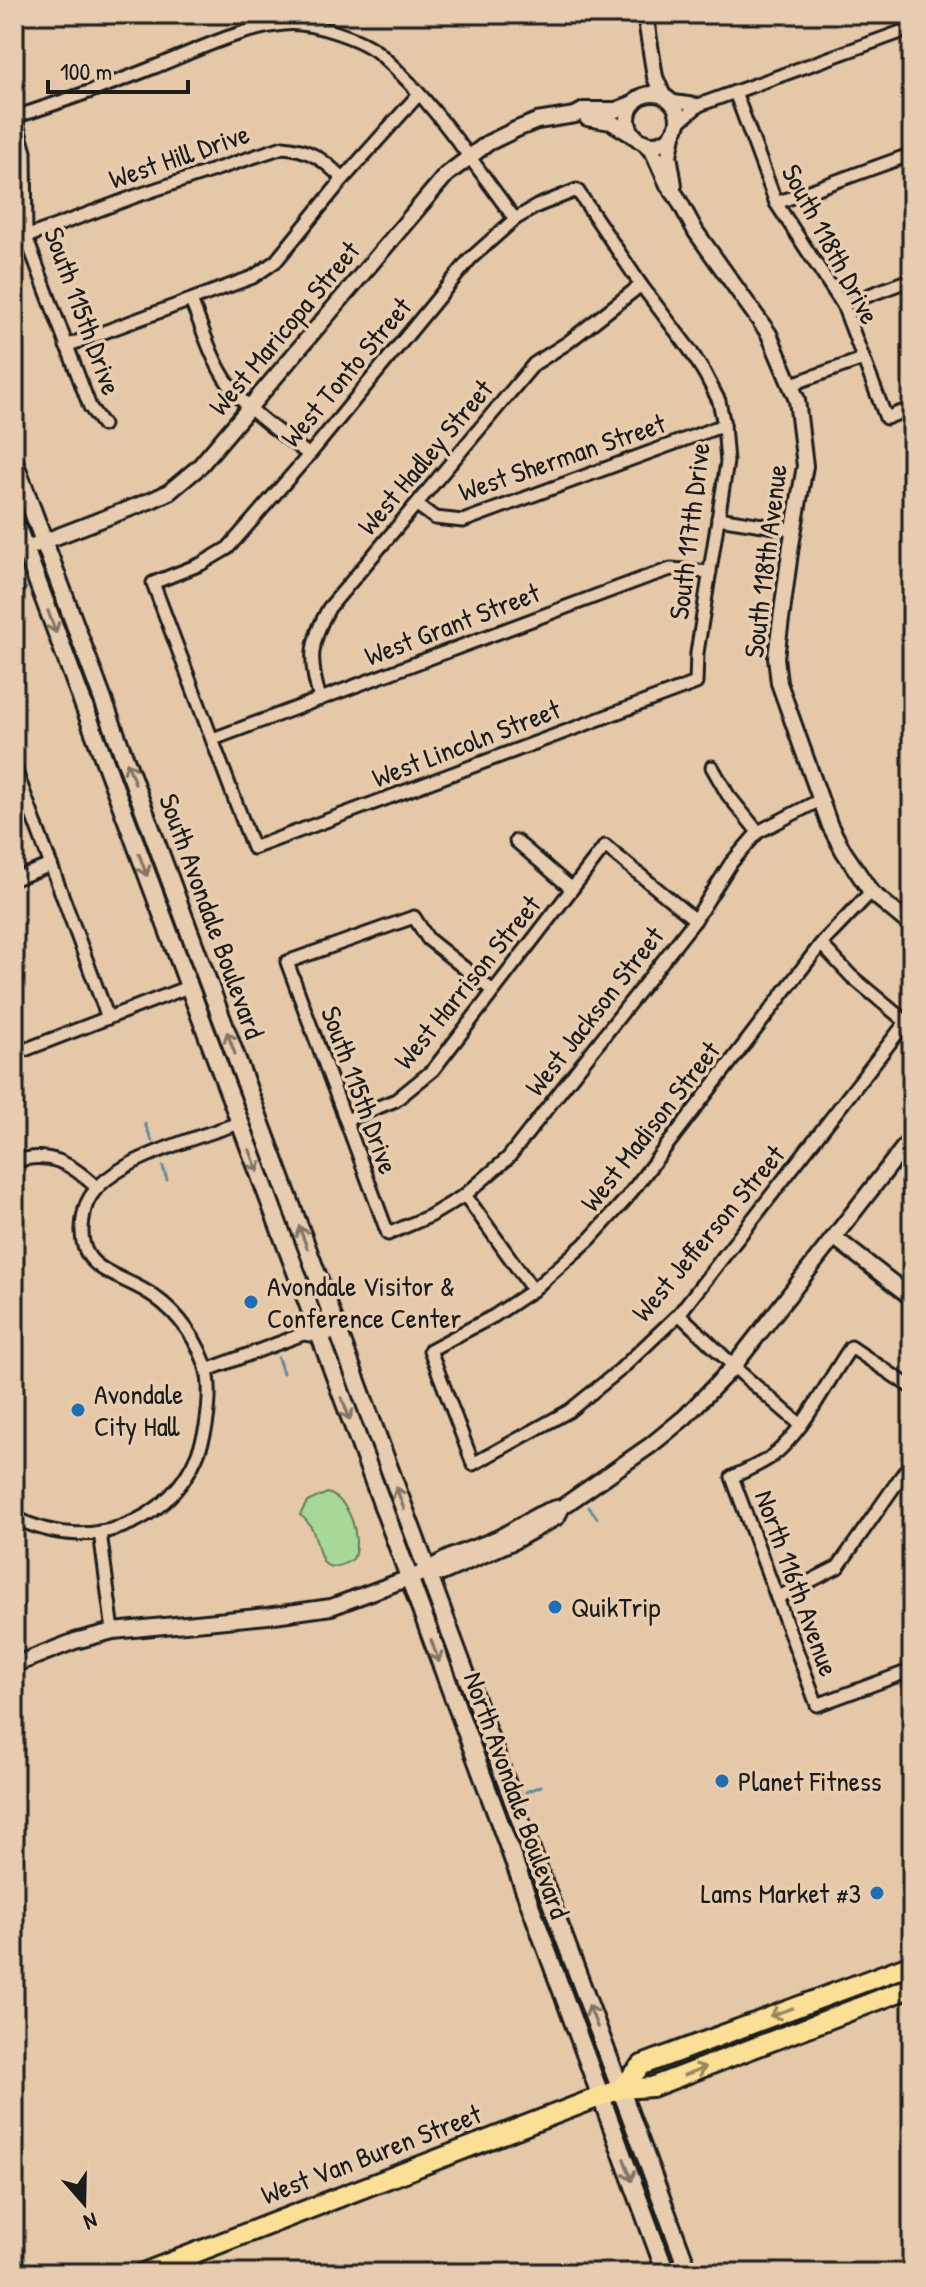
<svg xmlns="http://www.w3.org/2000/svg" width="926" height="2287" viewBox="0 0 926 2287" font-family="'Patrick Hand',sans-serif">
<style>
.grass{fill:#a7d898;stroke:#627a5a;stroke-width:2}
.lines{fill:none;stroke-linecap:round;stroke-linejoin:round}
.stream{stroke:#63899e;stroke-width:3}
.minor-casing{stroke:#1c1c1c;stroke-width:17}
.tertiary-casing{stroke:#1c1c1c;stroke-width:20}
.secondary-casing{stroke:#1c1c1c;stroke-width:22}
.primary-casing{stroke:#1c1c1c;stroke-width:24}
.minor{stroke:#e8ccaf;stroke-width:11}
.tertiary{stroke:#e8ccaf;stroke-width:14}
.secondary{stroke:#e8ccaf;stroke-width:16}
.primary{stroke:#fbdf96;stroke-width:18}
.oneway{stroke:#827466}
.oneway2{stroke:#97875f}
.poi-dot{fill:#1f6fb2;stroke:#e8ccaf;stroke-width:3}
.labels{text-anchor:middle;stroke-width:7;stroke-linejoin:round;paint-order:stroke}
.street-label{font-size:28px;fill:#1c1c1c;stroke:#e8ccaf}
.poi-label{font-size:28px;fill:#1c1c1c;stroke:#e8ccaf;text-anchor:start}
</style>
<rect width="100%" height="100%" fill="#e4c8a8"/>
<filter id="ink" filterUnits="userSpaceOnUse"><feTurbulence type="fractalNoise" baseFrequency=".0125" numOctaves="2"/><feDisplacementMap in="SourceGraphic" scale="16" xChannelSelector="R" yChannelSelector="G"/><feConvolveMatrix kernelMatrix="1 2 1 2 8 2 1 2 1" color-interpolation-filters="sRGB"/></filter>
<g filter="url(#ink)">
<path class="grass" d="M 327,1493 C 350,1498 362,1539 353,1559 C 308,1587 328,1533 300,1515 L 307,1502 Z"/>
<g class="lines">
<g class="stream">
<path d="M 14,593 L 26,588"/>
<path d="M 145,1124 L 152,1141"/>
<path d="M 163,1167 L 167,1180"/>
<path d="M 278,1358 L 283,1373"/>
<path d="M 589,1507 L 597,1518"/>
<path d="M 526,1792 L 541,1786"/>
</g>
<defs>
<g id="minor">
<path d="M 735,92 L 776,203 L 843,305 L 886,418 L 912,408"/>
<path d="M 670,101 L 699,105"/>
<path d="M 677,124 L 699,105 L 912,28"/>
<path d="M 577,190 L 641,285 L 690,350 L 705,374 L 719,401 L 724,425 L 727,462 L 697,653 L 696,683 L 253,848 L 153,583 L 201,564 L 228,548 L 309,455 L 470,259 L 515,219 L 537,206 Z"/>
<path d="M 776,203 L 912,154"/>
<path d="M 26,237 L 136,196 L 283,147 C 310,149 324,160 343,179"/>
<path d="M 191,301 C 204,331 213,366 234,391 C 254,416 284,435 309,455"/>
<path d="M 843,305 L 912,279"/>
<path d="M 66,346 L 253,277 L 276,261 L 343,179 L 419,94"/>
<path d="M 792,384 L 863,359"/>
<path d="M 103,425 L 90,407 L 26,237 L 25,152 L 15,117 C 61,102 107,86 152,68 C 195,51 238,29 284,24 C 309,21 362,38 381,55 C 432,100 474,164 515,219"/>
<path d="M 417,505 L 435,518 L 463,521 L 724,425"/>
<path d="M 718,518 L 794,530"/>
<path d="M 320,699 C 309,662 309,643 329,608 L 534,364 L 567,343 L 641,285"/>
<path d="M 213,739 L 644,578 L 671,569 L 710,572"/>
<path d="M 14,766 L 108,1018"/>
<path d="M 712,767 L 728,795 L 758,832"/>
<path d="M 516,841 L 572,889"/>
<path d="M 14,879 L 51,865"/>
<path d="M 821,944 L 851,976 L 906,1022 L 679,1314 L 620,1370 L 569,1411 L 473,1464 L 430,1350 L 494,1316 L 533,1290 L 589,1240 L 626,1199 L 821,944 L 871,892"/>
<path d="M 493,991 L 428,939 L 414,917 L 287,962 L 388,1234 L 430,1216 L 465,1195 L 508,1158 L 695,920 L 731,863 L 758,832 L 820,800"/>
<path d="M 14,1054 L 188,987"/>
<path d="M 346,1120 L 396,1100 L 433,1070 L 605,846 L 695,920"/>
<path d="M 14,1162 C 48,1150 71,1163 96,1187"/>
<path d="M 465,1195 L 533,1290"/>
<path d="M 679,1314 L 743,1375 L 801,1425"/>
<path d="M 207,1370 L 303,1334 L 320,1336 L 339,1332"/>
<path d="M 912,1388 L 851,1347 C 826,1382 805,1431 771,1457 C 759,1465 745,1471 732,1477 L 817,1705 L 912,1670"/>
<path d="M 14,1517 C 96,1560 188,1517 206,1426 C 209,1408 211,1388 207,1371 C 200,1343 179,1314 155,1297 C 118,1270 69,1274 85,1209 C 96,1163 198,1138 239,1123"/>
<path d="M 100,1532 L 113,1631"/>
<path d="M 777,1598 L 838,1567 L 912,1461"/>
</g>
<g id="tertiary">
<path d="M 645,14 L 655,77 L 663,96"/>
<circle cx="653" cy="119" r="25"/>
<path d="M 587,118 L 611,122 L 634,136"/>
<path d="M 674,131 L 669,155 L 674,185"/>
<path d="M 644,142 L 654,154 L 668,185 L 677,197 L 696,232 L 769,334 L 797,400 L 805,466 L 791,545 L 776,657 L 779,683 L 830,826 L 844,852 L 871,892 L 912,926"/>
<path d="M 14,553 L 152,500 L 169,492 L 199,467 L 446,175 L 488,143 L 517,129 L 537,121 L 575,115 L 584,110 L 616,110 L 634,103"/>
<path d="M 835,1238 L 912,1298"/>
<path d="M 428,1571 L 442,1573 L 514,1541 L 557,1517 L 562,1507"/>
<path d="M 14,1665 L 75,1641 L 113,1631 L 267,1616 L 331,1607 L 428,1571 C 447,1555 474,1549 498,1538 C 519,1528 538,1511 562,1507 L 651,1445 L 685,1417 L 733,1367 L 912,1137"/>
</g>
<g id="secondary">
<path d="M 14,461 L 689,2273"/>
<path d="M 14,519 L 320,1336 L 666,2273"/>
</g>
<g id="primary">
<path d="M 620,2089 L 642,2065 L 912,1964"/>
<path d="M 143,2273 L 620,2089 L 652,2087 L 912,1987"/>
</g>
</defs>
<use href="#minor" class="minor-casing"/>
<use href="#tertiary" class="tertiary-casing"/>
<use href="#secondary" class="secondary-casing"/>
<use href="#primary" class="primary-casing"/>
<use href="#minor" class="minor"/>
<use href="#tertiary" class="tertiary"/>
<use href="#secondary" class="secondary"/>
<use href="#primary" class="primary"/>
</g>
<defs><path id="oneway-shaft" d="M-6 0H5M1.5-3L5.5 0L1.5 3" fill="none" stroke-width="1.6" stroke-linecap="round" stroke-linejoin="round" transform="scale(2)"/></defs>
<g class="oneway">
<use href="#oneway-shaft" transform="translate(52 622) rotate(70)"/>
<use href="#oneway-shaft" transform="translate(131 773) rotate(-111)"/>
<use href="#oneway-shaft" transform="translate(143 865) rotate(70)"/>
<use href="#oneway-shaft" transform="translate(231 1043) rotate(-110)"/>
<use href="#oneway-shaft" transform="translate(254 1161) rotate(69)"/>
<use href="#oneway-shaft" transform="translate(303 1237) rotate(-110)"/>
<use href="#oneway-shaft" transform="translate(346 1409) rotate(70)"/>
<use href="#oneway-shaft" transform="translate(400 1498) rotate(-110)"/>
<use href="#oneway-shaft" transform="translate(435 1651) rotate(70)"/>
<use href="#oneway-shaft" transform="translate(593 2016) rotate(-111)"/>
<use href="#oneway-shaft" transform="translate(628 2170) rotate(70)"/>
</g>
<g class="oneway2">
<use href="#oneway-shaft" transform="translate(781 2012) rotate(160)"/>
<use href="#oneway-shaft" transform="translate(695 2071) rotate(-21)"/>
</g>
</g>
<g class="poi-dot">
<circle cx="251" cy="1302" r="8"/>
<circle cx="78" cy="1410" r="8"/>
<circle cx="555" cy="1607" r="8"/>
<circle cx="722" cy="1781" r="8"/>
<circle cx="877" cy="1893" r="8"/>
</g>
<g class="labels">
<g class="street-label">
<text transform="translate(179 156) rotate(-19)" y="10">West Hill Drive</text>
<text transform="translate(831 244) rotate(62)" y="10">South 118th Drive</text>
<text transform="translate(83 311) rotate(70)" y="10">South 115th Drive</text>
<text transform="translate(284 328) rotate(-50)" y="10">West Maricopa Street</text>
<text transform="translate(346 372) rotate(-50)" y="10">West Tonto Street</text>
<text transform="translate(425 457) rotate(-50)" y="10">West Hadley Street</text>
<text transform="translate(562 457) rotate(-19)" y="10">West Sherman Street</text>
<text transform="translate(689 531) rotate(-83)" y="10">South 117th Drive</text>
<text transform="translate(765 561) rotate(-83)" y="10">South 118th Avenue</text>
<text transform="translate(452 624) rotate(-21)" y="10">West Grant Street</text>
<text transform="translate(466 743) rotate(-21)" y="10">West Lincoln Street</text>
<text transform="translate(212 916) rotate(70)" y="10">South Avondale Boulevard</text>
<text transform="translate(467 982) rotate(-51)" y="10">West Harrison Street</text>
<text transform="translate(594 1011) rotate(-52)" y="10">West Jackson Street</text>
<text transform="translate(360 1090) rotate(70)" y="10">South 115th Drive</text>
<text transform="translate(650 1126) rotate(-52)" y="10">West Madison Street</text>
<text transform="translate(708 1233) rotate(-50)" y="10">West Jefferson Street</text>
<text transform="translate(797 1583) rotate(70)" y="10">North 116th Avenue</text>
<text transform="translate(517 1795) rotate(70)" y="10">North Avondale Boulevard</text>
<text transform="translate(371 2154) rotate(-21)" y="10">West Van Buren Street</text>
</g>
<g class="poi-label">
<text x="267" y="1296">Avondale Visitor &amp;<tspan x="267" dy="32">Conference Center</tspan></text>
<text x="94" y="1404">Avondale<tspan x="94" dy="32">City Hall</tspan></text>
<text x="571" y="1617">QuikTrip</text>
<text x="738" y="1791">Planet Fitness</text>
<text x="861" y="1903" text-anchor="end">Lams Market #3</text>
</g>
</g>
<rect width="926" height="2287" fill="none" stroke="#e8ccaf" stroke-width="48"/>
<rect x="24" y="24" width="878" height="2239" fill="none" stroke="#1c1c1c" stroke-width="3" filter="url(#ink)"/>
<g transform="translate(84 2203) rotate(160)" stroke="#e8ccaf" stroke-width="6" paint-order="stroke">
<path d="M0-6L14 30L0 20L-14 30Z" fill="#1c1c1c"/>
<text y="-12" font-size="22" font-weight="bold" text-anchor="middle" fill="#1c1c1c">N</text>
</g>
<path d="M48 80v12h140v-12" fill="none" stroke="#1c1c1c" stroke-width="4"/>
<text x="60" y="80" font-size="24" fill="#1c1c1c" stroke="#e8ccaf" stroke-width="6" paint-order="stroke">100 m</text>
</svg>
